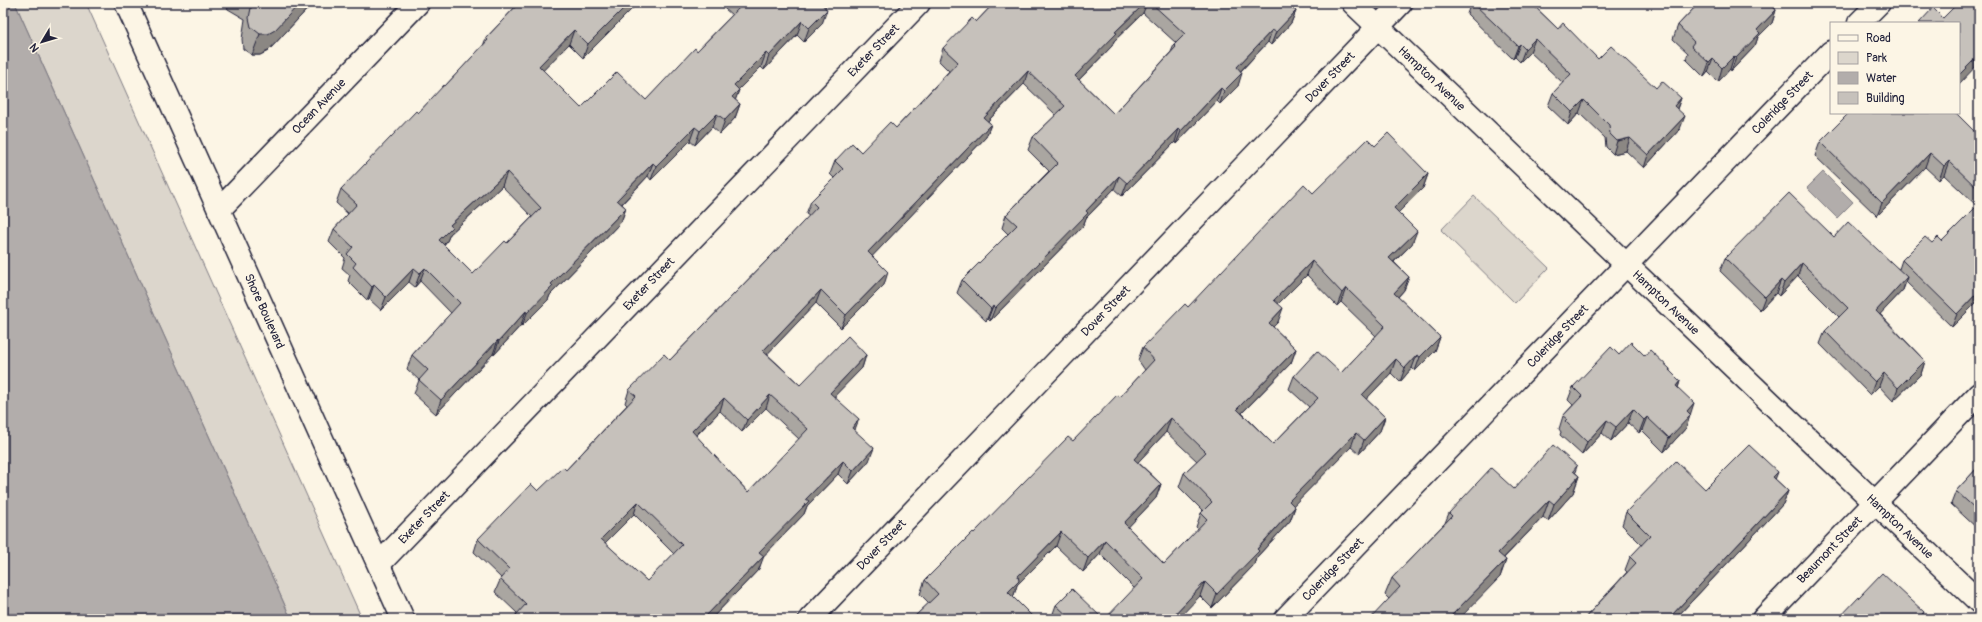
<svg xmlns="http://www.w3.org/2000/svg" width="1982" height="622" viewBox="0 0 1982 622" font-family="Pangolin,sans-serif">
<style>
.green{fill:#dcd6cc;stroke:#7f7c84}
.water{fill:#b2adab;stroke:#78757e}
.lines{fill:none;stroke-linecap:round;stroke-linejoin:round}
.minor-casing{stroke:#22223b;stroke-width:25}
.secondary-casing{stroke:#22223b;stroke-width:25}
.minor{stroke:#fcf5e5;stroke-width:22}
.secondary{stroke:#fcf5e5;stroke-width:22}
.wall{fill:#aaa6a1;stroke:#22223b;fill-rule:evenodd}
.shaded-wall{fill:#8b8783;stroke:#22223b}
.building{fill:#c6c1bb;stroke:#22223b;fill-rule:evenodd}
.labels{text-anchor:middle;stroke-width:3;stroke-linejoin:round;paint-order:stroke}
.street-label{font-size:12px;fill:#22223b;stroke:#fcf5e5}
</style>
<rect width="100%" height="100%" fill="#fcf5e5"/>
<filter id="ink" filterUnits="userSpaceOnUse"><feTurbulence type="fractalNoise" baseFrequency=".025" numOctaves="2"/><feDisplacementMap in="SourceGraphic" scale="8" xChannelSelector="R" yChannelSelector="G"/><feConvolveMatrix kernelMatrix="1 2 1 2 8 2 1 2 1" color-interpolation-filters="sRGB"/></filter>
<g filter="url(#ink)">
<g class="green">
<path d="M 15,3 L 86,3 L 362,619 L 291,619 Z"/>
<path d="M 1474,196 L 1549,268 L 1515,303 L 1441,230 Z"/>
</g>
<g class="water">
<path d="M 3,3 L 15,3 L 291,619 L 3,619 Z"/>
<path d="M 1823,172 L 1853,202 L 1837,218 L 1807,188 Z"/>
</g>
<g class="lines">
<defs>
<g id="minor">
<path id="s1" d="M 1353,3 L 1979,602"/>
<path d="M 1859,23 L 1879,3"/>
<path id="s2" d="M 219,210 L 418,3"/>
<path id="s3" d="M 379,564 L 919,3"/>
<path id="s4" d="M 810,619 L 1401,3"/>
<path id="s5" d="M 1285,619 L 1831,52"/>
<path id="s6" d="M 1763,619 L 1979,394"/>
</g>
<g id="secondary">
<path id="s7" d="M 126,3 L 403,619"/>
</g>
</defs>
<use href="#minor" class="minor-casing"/>
<use href="#secondary" class="secondary-casing"/>
<use href="#minor" class="minor"/>
<use href="#secondary" class="secondary"/>
</g>
<g class="wall">
<path d="M 223,3 L 313,3 L 268,51 L 260,55 L 252,55 L 243,49 L 242,39 L 245,19 L 228,9 Z"/>
<path d="M 519,3 L 638,3 L 583,58 L 569,44 L 543,70 L 581,108 L 646,100 L 697,51 L 732,15 L 718,3 L 829,3 L 825,7 L 822,24 L 804,42 L 797,35 L 764,70 L 761,67 L 738,90 L 739,90 L 735,100 L 740,104 L 735,118 L 720,134 L 712,127 L 695,145 L 690,141 L 651,180 L 648,176 L 622,204 L 626,208 L 621,222 L 550,295 L 548,300 L 522,326 L 521,325 L 494,355 L 493,354 L 436,414 L 414,394 L 419,380 L 407,369 L 412,355 L 451,313 L 420,281 L 415,287 L 409,282 L 381,310 L 369,299 L 367,300 L 348,281 L 350,275 L 342,268 L 345,258 L 329,242 L 334,229 L 348,214 L 336,203 L 341,189 L 445,86 L 483,46 L 486,38 ZM 502,186 L 532,217 L 507,243 L 473,274 L 444,245 L 447,241 L 450,234 Z"/>
<path d="M 654,3 L 662,3 L 659,7 Z"/>
<path d="M 994,3 L 1288,3 L 1296,11 L 1291,23 L 1271,45 L 1268,42 L 1241,71 L 1238,86 L 1220,104 L 1217,101 L 1176,144 L 1175,142 L 1122,196 L 1114,189 L 1086,218 L 1083,226 L 990,321 L 988,319 L 986,321 L 957,293 L 962,280 L 1008,234 L 1002,228 L 1006,215 L 1049,171 L 1028,150 L 1033,137 L 1056,115 L 1024,84 L 988,121 L 991,124 L 986,137 L 872,256 L 884,285 L 841,328 L 816,303 L 767,354 L 800,385 L 866,355 L 862,368 L 834,396 L 855,431 L 869,461 L 848,484 L 838,474 L 807,506 L 804,514 L 763,556 L 759,569 L 711,619 L 514,619 L 517,613 L 495,592 L 501,578 L 474,552 L 478,539 L 538,491 L 566,470 L 627,405 L 625,403 L 629,390 L 670,360 L 772,255 L 809,216 L 806,214 L 811,201 L 834,178 L 830,174 L 835,161 L 861,152 L 896,128 L 949,71 L 939,61 L 943,48 L 976,22 ZM 1143,13 L 1176,43 L 1174,45 L 1171,52 L 1114,114 L 1079,80 L 1112,46 L 1114,41 ZM 766,408 L 799,439 L 748,492 L 696,436 L 720,411 L 742,432 ZM 634,514 L 674,554 L 647,581 L 605,543 Z"/>
<path d="M 1471,3 L 1531,3 L 1558,29 L 1598,59 L 1656,88 L 1681,98 L 1677,109 L 1680,129 L 1644,168 L 1626,151 L 1613,154 L 1606,147 L 1605,138 L 1579,113 L 1568,125 L 1548,106 L 1553,93 L 1563,83 L 1530,52 L 1520,62 L 1515,57 L 1513,59 L 1467,14 Z"/>
<path d="M 1699,3 L 1777,3 L 1774,7 L 1776,10 L 1772,23 L 1758,37 L 1755,46 L 1731,71 L 1730,69 L 1718,82 L 1708,72 L 1704,77 L 1686,59 L 1688,53 L 1673,39 L 1678,25 Z"/>
<path d="M 1979,136 L 1979,300 L 1952,327 L 1906,282 L 1903,290 L 1880,314 L 1925,361 L 1921,374 L 1893,401 L 1879,386 L 1870,395 L 1820,344 L 1825,331 L 1839,317 L 1798,276 L 1779,296 L 1776,293 L 1760,310 L 1720,271 L 1725,258 L 1834,237 L 1899,269 L 1902,260 L 1932,243 L 1942,241 L 1977,206 L 1944,175 L 1939,180 L 1925,167 L 1877,216 L 1815,156 L 1820,142 Z"/>
<path d="M 1375,146 L 1428,174 L 1423,188 L 1398,212 L 1412,244 L 1394,262 L 1409,277 L 1404,290 L 1398,297 L 1440,337 L 1435,351 L 1415,371 L 1412,368 L 1400,382 L 1391,373 L 1366,399 L 1385,417 L 1380,431 L 1359,454 L 1351,447 L 1293,505 L 1295,507 L 1290,521 L 1256,558 L 1254,565 L 1212,608 L 1200,596 L 1134,588 L 1100,554 L 1083,572 L 1056,546 L 1017,585 L 1014,595 L 1012,596 L 1033,617 L 1033,619 L 912,619 L 929,603 L 920,594 L 925,580 L 974,533 L 1120,397 L 1145,370 L 1138,360 L 1143,347 L 1188,307 L 1313,193 ZM 1307,275 L 1337,306 L 1341,302 L 1376,336 L 1341,373 L 1294,376 L 1289,389 L 1309,407 L 1273,444 L 1242,413 L 1291,363 L 1296,349 L 1273,327 L 1278,322 L 1278,304 ZM 1166,432 L 1197,461 L 1184,473 L 1179,487 L 1203,511 L 1201,513 L 1196,527 L 1198,529 L 1164,564 L 1128,527 L 1156,498 L 1161,484 L 1138,462 Z"/>
<path d="M 1619,355 L 1645,356 L 1670,369 L 1670,371 L 1680,381 L 1678,388 L 1690,414 L 1686,428 L 1664,452 L 1642,430 L 1639,433 L 1628,423 L 1611,441 L 1602,433 L 1582,455 L 1560,435 L 1561,432 L 1559,429 L 1563,416 L 1573,405 L 1568,400 L 1573,387 Z"/>
<path d="M 1577,466 L 1575,472 L 1579,476 L 1573,493 L 1548,521 L 1543,517 L 1504,558 L 1506,560 L 1500,577 L 1389,599 L 1385,595 L 1392,578 L 1445,523 L 1449,513 Z"/>
<path d="M 1979,466 L 1979,530 L 1951,504 L 1956,491 Z"/>
<path d="M 1775,479 L 1788,491 L 1783,504 L 1675,619 L 1584,619 L 1627,572 L 1625,570 L 1630,557 L 1642,545 L 1622,525 L 1626,512 L 1705,489 Z"/>
<path d="M 1056,605 L 1103,619 L 1051,619 Z"/>
</g>
<g class="shaded-wall">
<path d="M 300,3 L 313,3 L 268,51 L 260,55 L 252,55 L 260,34 Z"/>
<path d="M 629,3 L 638,3 L 583,58 L 588,44 Z"/>
<path d="M 821,3 L 829,3 L 816,17 Z"/>
<path d="M 1145,3 L 1147,3 L 1143,13 L 1114,41 L 1112,46 L 1070,89 L 1075,76 L 1115,32 Z"/>
<path d="M 1769,3 L 1777,3 L 1765,16 Z"/>
<path d="M 827,10 L 822,24 L 804,42 L 809,28 Z"/>
<path d="M 1776,10 L 1772,23 L 1758,37 L 1755,46 L 1731,71 L 1736,58 L 1757,30 Z"/>
<path d="M 1296,11 L 1291,23 L 1271,45 L 1276,32 Z"/>
<path d="M 802,21 L 797,35 L 764,70 L 769,56 Z"/>
<path d="M 574,30 L 569,44 L 534,80 L 539,66 Z"/>
<path d="M 1272,30 L 1268,42 L 1232,80 L 1237,67 Z"/>
<path d="M 1535,39 L 1530,52 L 1520,62 L 1525,49 Z"/>
<path d="M 1520,44 L 1515,57 L 1513,59 L 1518,46 Z"/>
<path d="M 766,53 L 761,67 L 729,99 L 734,85 Z"/>
<path d="M 1979,55 L 1979,63 L 1959,84 L 1959,75 Z"/>
<path d="M 1734,56 L 1730,69 L 1718,82 L 1722,68 Z"/>
<path d="M 1713,59 L 1708,72 L 1704,77 L 1709,63 Z"/>
<path d="M 1028,71 L 1024,84 L 979,130 L 984,118 Z"/>
<path d="M 1242,73 L 1238,86 L 1220,104 L 1224,91 Z"/>
<path d="M 1221,88 L 1217,101 L 1176,144 L 1181,131 Z"/>
<path d="M 739,90 L 734,104 L 732,97 Z"/>
<path d="M 1681,98 L 1676,111 L 1674,106 Z"/>
<path d="M 1584,100 L 1579,113 L 1568,125 L 1572,112 Z"/>
<path d="M 740,104 L 735,118 L 720,134 L 725,120 Z"/>
<path d="M 717,114 L 712,127 L 695,145 L 700,131 Z"/>
<path d="M 1685,116 L 1680,129 L 1644,168 L 1648,155 Z"/>
<path d="M 991,124 L 986,137 L 864,265 L 868,252 Z"/>
<path d="M 695,127 L 690,141 L 651,180 L 656,166 Z"/>
<path d="M 1179,129 L 1175,142 L 1122,196 L 1127,183 Z"/>
<path d="M 1630,138 L 1626,151 L 1613,154 L 1617,141 Z"/>
<path d="M 1930,153 L 1925,167 L 1877,216 L 1882,203 Z"/>
<path d="M 1949,161 L 1944,175 L 1939,180 L 1944,166 Z"/>
<path d="M 653,163 L 648,176 L 612,214 L 617,200 Z"/>
<path d="M 507,172 L 502,186 L 450,234 L 447,241 L 434,254 L 439,240 L 450,225 Z"/>
<path d="M 1428,174 L 1423,188 L 1389,222 L 1394,208 Z"/>
<path d="M 1119,176 L 1114,189 L 1086,218 L 1083,226 L 990,321 L 995,308 Z"/>
<path d="M 626,208 L 621,222 L 550,295 L 548,300 L 522,326 L 527,313 L 551,284 Z"/>
<path d="M 1417,231 L 1412,244 L 1384,271 L 1389,258 Z"/>
<path d="M 1312,261 L 1307,275 L 1269,313 L 1274,300 Z"/>
<path d="M 1802,263 L 1798,276 L 1779,296 L 1784,283 Z"/>
<path d="M 414,268 L 409,282 L 381,310 L 386,297 Z"/>
<path d="M 425,268 L 420,281 L 415,287 L 420,273 Z"/>
<path d="M 888,272 L 884,285 L 841,328 L 846,315 Z"/>
<path d="M 1409,277 L 1404,290 L 1389,307 L 1394,293 Z"/>
<path d="M 1907,277 L 1903,290 L 1872,323 L 1876,311 Z"/>
<path d="M 1781,280 L 1776,293 L 1760,310 L 1765,297 Z"/>
<path d="M 374,285 L 369,299 L 367,300 L 372,287 Z"/>
<path d="M 1346,288 L 1341,302 L 1337,306 L 1342,293 Z"/>
<path d="M 821,290 L 816,303 L 759,363 L 763,351 Z"/>
<path d="M 1979,291 L 1979,300 L 1952,327 L 1957,314 Z"/>
<path d="M 993,306 L 988,319 L 986,321 L 991,309 Z"/>
<path d="M 1283,308 L 1278,322 L 1264,336 L 1269,323 Z"/>
<path d="M 526,311 L 521,325 L 494,355 L 499,341 Z"/>
<path d="M 1440,337 L 1435,351 L 1415,371 L 1420,357 Z"/>
<path d="M 498,340 L 493,354 L 436,414 L 441,400 Z"/>
<path d="M 1296,349 L 1291,363 L 1232,423 L 1237,409 Z"/>
<path d="M 866,355 L 862,368 L 825,406 L 830,393 Z"/>
<path d="M 1417,355 L 1412,368 L 1400,382 L 1405,368 Z"/>
<path d="M 1396,359 L 1391,373 L 1357,409 L 1362,395 Z"/>
<path d="M 1925,361 L 1921,374 L 1893,401 L 1898,388 Z"/>
<path d="M 1884,373 L 1879,386 L 1870,395 L 1875,382 Z"/>
<path d="M 1680,381 L 1676,394 L 1676,386 Z"/>
<path d="M 770,395 L 766,408 L 742,432 L 747,420 Z"/>
<path d="M 724,398 L 720,411 L 687,444 L 692,431 Z"/>
<path d="M 1694,403 L 1686,428 L 1664,452 L 1669,438 L 1687,411 Z"/>
<path d="M 1633,409 L 1628,423 L 1611,441 L 1616,427 Z"/>
<path d="M 1385,417 L 1380,431 L 1359,454 L 1364,440 Z"/>
<path d="M 1647,417 L 1642,430 L 1639,433 L 1644,420 Z"/>
<path d="M 1171,418 L 1166,432 L 1129,472 L 1134,459 Z"/>
<path d="M 859,419 L 854,432 L 852,428 Z"/>
<path d="M 1607,420 L 1602,433 L 1582,455 L 1587,442 Z"/>
<path d="M 1356,433 L 1351,447 L 1284,515 L 1289,501 Z"/>
<path d="M 874,448 L 869,461 L 848,484 L 853,471 Z"/>
<path d="M 843,461 L 838,474 L 807,506 L 804,514 L 755,565 L 759,552 L 806,499 Z"/>
<path d="M 1778,472 L 1773,485 L 1773,477 Z"/>
<path d="M 1579,476 L 1573,493 L 1548,521 L 1554,504 Z"/>
<path d="M 1161,484 L 1156,498 L 1119,537 L 1124,523 Z"/>
<path d="M 1788,491 L 1783,504 L 1675,619 L 1670,619 L 1671,616 Z"/>
<path d="M 1549,500 L 1543,517 L 1492,570 L 1498,553 Z"/>
<path d="M 638,502 L 634,514 L 596,552 L 601,539 Z"/>
<path d="M 1295,507 L 1290,521 L 1256,558 L 1254,565 L 1212,608 L 1217,594 Z"/>
<path d="M 1061,532 L 1056,546 L 1017,585 L 1014,595 L 1003,606 L 1008,592 L 1018,576 Z"/>
<path d="M 1105,540 L 1100,554 L 1083,572 L 1088,558 Z"/>
<path d="M 764,556 L 759,569 L 711,619 L 703,619 Z"/>
<path d="M 1506,560 L 1500,577 L 1459,619 L 1448,619 Z"/>
<path d="M 1205,582 L 1200,596 L 1178,619 L 1170,619 Z"/>
<path d="M 1924,612 L 1921,619 L 1918,619 Z"/>
</g>
<g class="building">
<path d="M 252,3 L 300,3 L 275,30 L 268,34 L 260,34 L 251,27 L 249,18 Z"/>
<path d="M 519,3 L 629,3 L 588,44 L 574,30 L 539,66 L 581,108 L 617,72 L 646,100 L 695,48 L 697,51 L 742,5 L 739,3 L 821,3 L 827,10 L 809,28 L 802,21 L 769,56 L 766,53 L 734,85 L 739,90 L 732,97 L 740,104 L 725,120 L 717,114 L 700,131 L 695,127 L 656,166 L 653,163 L 617,200 L 626,208 L 551,284 L 553,286 L 527,313 L 526,311 L 499,341 L 498,340 L 441,400 L 419,380 L 428,370 L 412,355 L 460,303 L 425,268 L 420,273 L 414,268 L 386,297 L 374,285 L 372,287 L 353,267 L 356,263 L 347,254 L 353,247 L 334,229 L 357,204 L 341,189 L 416,111 L 418,113 L 444,85 L 445,86 L 488,40 L 486,38 ZM 507,172 L 541,208 L 507,243 L 505,241 L 473,274 L 439,240 L 452,227 L 450,225 Z"/>
<path d="M 994,3 L 1145,3 L 1115,32 L 1117,33 L 1075,76 L 1114,114 L 1176,47 L 1174,45 L 1185,34 L 1151,3 L 1288,3 L 1296,11 L 1276,32 L 1272,30 L 1237,67 L 1242,73 L 1224,91 L 1221,88 L 1181,131 L 1179,129 L 1127,183 L 1119,176 L 1086,211 L 1088,213 L 995,308 L 993,306 L 991,309 L 962,280 L 1017,225 L 1006,215 L 1058,163 L 1033,137 L 1065,106 L 1028,71 L 984,118 L 991,124 L 868,252 L 888,272 L 846,315 L 821,290 L 763,351 L 800,385 L 848,336 L 866,355 L 830,393 L 859,419 L 852,428 L 874,448 L 853,471 L 843,461 L 806,499 L 809,501 L 759,552 L 764,556 L 703,619 L 520,619 L 516,615 L 526,604 L 500,579 L 509,569 L 478,539 L 531,484 L 538,491 L 563,467 L 566,470 L 636,396 L 629,390 L 664,354 L 670,360 L 772,255 L 817,207 L 811,201 L 843,169 L 835,161 L 852,143 L 861,152 L 890,122 L 896,128 L 958,62 L 943,48 L 972,18 L 976,22 ZM 770,395 L 808,429 L 748,492 L 692,431 L 724,398 L 747,420 ZM 638,502 L 682,545 L 647,581 L 601,539 Z"/>
<path d="M 1473,3 L 1531,3 L 1558,29 L 1563,23 L 1598,59 L 1611,46 L 1656,88 L 1662,81 L 1681,98 L 1674,106 L 1685,116 L 1648,155 L 1630,138 L 1617,141 L 1610,134 L 1609,125 L 1584,100 L 1572,112 L 1553,93 L 1571,74 L 1535,39 L 1525,49 L 1520,44 L 1518,46 Z"/>
<path d="M 1699,3 L 1770,3 L 1776,10 L 1757,30 L 1760,33 L 1736,58 L 1734,56 L 1722,68 L 1713,59 L 1709,63 L 1691,46 L 1694,42 L 1678,25 Z"/>
<path d="M 1958,3 L 1979,3 L 1979,55 L 1959,75 L 1959,23 L 1919,23 L 1933,8 L 1943,18 Z"/>
<path d="M 1849,113 L 1956,113 L 1979,136 L 1979,190 L 1949,161 L 1944,166 L 1930,153 L 1882,203 L 1820,142 Z"/>
<path d="M 1388,133 L 1428,174 L 1394,208 L 1417,231 L 1389,258 L 1409,277 L 1394,293 L 1440,337 L 1420,357 L 1417,355 L 1405,368 L 1396,359 L 1362,395 L 1385,417 L 1364,440 L 1356,433 L 1289,501 L 1295,507 L 1257,549 L 1259,551 L 1217,594 L 1205,582 L 1170,619 L 1105,619 L 1143,579 L 1105,540 L 1088,558 L 1061,532 L 1018,576 L 1019,581 L 1008,592 L 1033,617 L 1032,619 L 912,619 L 938,594 L 925,580 L 973,532 L 974,533 L 1068,437 L 1073,441 L 1117,395 L 1120,397 L 1154,360 L 1143,347 L 1185,304 L 1188,307 L 1304,184 L 1313,193 L 1368,139 L 1375,146 ZM 1312,261 L 1342,293 L 1346,288 L 1385,326 L 1341,373 L 1317,351 L 1294,376 L 1318,398 L 1273,444 L 1237,409 L 1296,349 L 1269,323 L 1283,308 L 1274,300 ZM 1171,418 L 1206,452 L 1184,473 L 1212,502 L 1201,513 L 1207,519 L 1164,564 L 1124,523 L 1161,484 L 1134,459 Z"/>
<path d="M 1789,193 L 1834,237 L 1848,222 L 1907,277 L 1876,311 L 1925,361 L 1898,388 L 1884,373 L 1875,382 L 1825,331 L 1848,308 L 1802,263 L 1784,283 L 1781,280 L 1765,297 L 1725,258 Z"/>
<path d="M 1979,204 L 1979,291 L 1957,314 L 1902,260 L 1925,237 L 1932,243 L 1938,237 L 1942,241 Z"/>
<path d="M 1631,342 L 1645,356 L 1650,350 L 1670,369 L 1669,370 L 1680,381 L 1676,386 L 1694,403 L 1687,411 L 1691,415 L 1669,438 L 1647,417 L 1644,420 L 1633,409 L 1616,427 L 1607,420 L 1587,442 L 1565,421 L 1567,419 L 1563,416 L 1582,396 L 1573,387 L 1611,347 L 1619,355 Z"/>
<path d="M 1553,445 L 1577,466 L 1573,471 L 1579,476 L 1554,504 L 1549,500 L 1498,553 L 1506,560 L 1448,619 L 1370,619 L 1400,587 L 1392,578 L 1452,516 L 1449,513 L 1491,468 L 1514,489 Z"/>
<path d="M 1749,445 L 1778,472 L 1773,477 L 1788,491 L 1671,616 L 1674,619 L 1584,619 L 1636,563 L 1630,557 L 1650,536 L 1626,512 L 1676,461 L 1705,489 Z"/>
<path d="M 1979,466 L 1979,512 L 1956,491 Z"/>
<path d="M 1882,573 L 1924,612 L 1918,619 L 1838,619 Z"/>
<path d="M 1072,589 L 1103,619 L 1071,619 L 1056,605 Z"/>
</g>
</g>
<g class="labels">
<g class="street-label">
<text dy="4" stroke="none"><textPath href="#s3" startOffset="713">Exeter Street</textPath></text>
<text dy="4" stroke="none"><textPath href="#s4" startOffset="751">Dover Street</textPath></text>
<text dy="4" stroke="none"><textPath href="#s1" startOffset="109">Hampton Avenue</textPath></text>
<text dy="4" stroke="none"><textPath href="#s5" startOffset="717">Coleridge Street</textPath></text>
<text dy="4" stroke="none"><textPath href="#s2" startOffset="144">Ocean Avenue</textPath></text>
<text dy="4" stroke="none"><textPath href="#s3" startOffset="389">Exeter Street</textPath></text>
<text dy="4" stroke="none"><textPath href="#s1" startOffset="433">Hampton Avenue</textPath></text>
<text dy="4" stroke="none"><textPath href="#s7" startOffset="338">Shore Boulevard</textPath></text>
<text dy="4" stroke="none"><textPath href="#s4" startOffset="427">Dover Street</textPath></text>
<text dy="4" stroke="none"><textPath href="#s5" startOffset="393">Coleridge Street</textPath></text>
<text dy="4" stroke="none"><textPath href="#s3" startOffset="65">Exeter Street</textPath></text>
<text dy="4" stroke="none"><textPath href="#s1" startOffset="757">Hampton Avenue</textPath></text>
<text dy="4" stroke="none"><textPath href="#s4" startOffset="103">Dover Street</textPath></text>
<text dy="4" stroke="none"><textPath href="#s6" startOffset="96">Beaumont Street</textPath></text>
<text dy="4" stroke="none"><textPath href="#s5" startOffset="69">Coleridge Street</textPath></text>
</g>
</g>
<rect width="1982" height="622" fill="none" stroke="#fcf5e5" stroke-width="16"/>
<rect x="8" y="8" width="1966" height="606" fill="none" stroke="#22223b" stroke-width="1.5" filter="url(#ink)"/>
<rect x="1830" y="22" width="130" height="92" fill="#fcf5e5" stroke="#a5a1a1"/>
<rect x="1838" y="35" width="20" height="6" fill="#fcf5e5" stroke="#a5a1a1"/>
<text x="1866" y="42" font-size="12" fill="#22223b">Road</text>
<rect x="1838" y="52" width="20" height="12" fill="#dcd6cc" stroke="#a5a1a1"/>
<text x="1866" y="62" font-size="12" fill="#22223b">Park</text>
<rect x="1838" y="72" width="20" height="12" fill="#b2adab" stroke="#a5a1a1"/>
<text x="1866" y="82" font-size="12" fill="#22223b">Water</text>
<rect x="1838" y="92" width="20" height="12" fill="#c6c1bb" stroke="#a5a1a1"/>
<text x="1866" y="102" font-size="12" fill="#22223b">Building</text>
<g transform="translate(42 42) rotate(232)" stroke="#fcf5e5" stroke-width="3" paint-order="stroke">
<path d="M0-3L7 15L0 10L-7 15Z" fill="#22223b"/>
<text y="-6" font-size="11" font-weight="bold" text-anchor="middle" fill="#22223b">N</text>
</g>
</svg>
